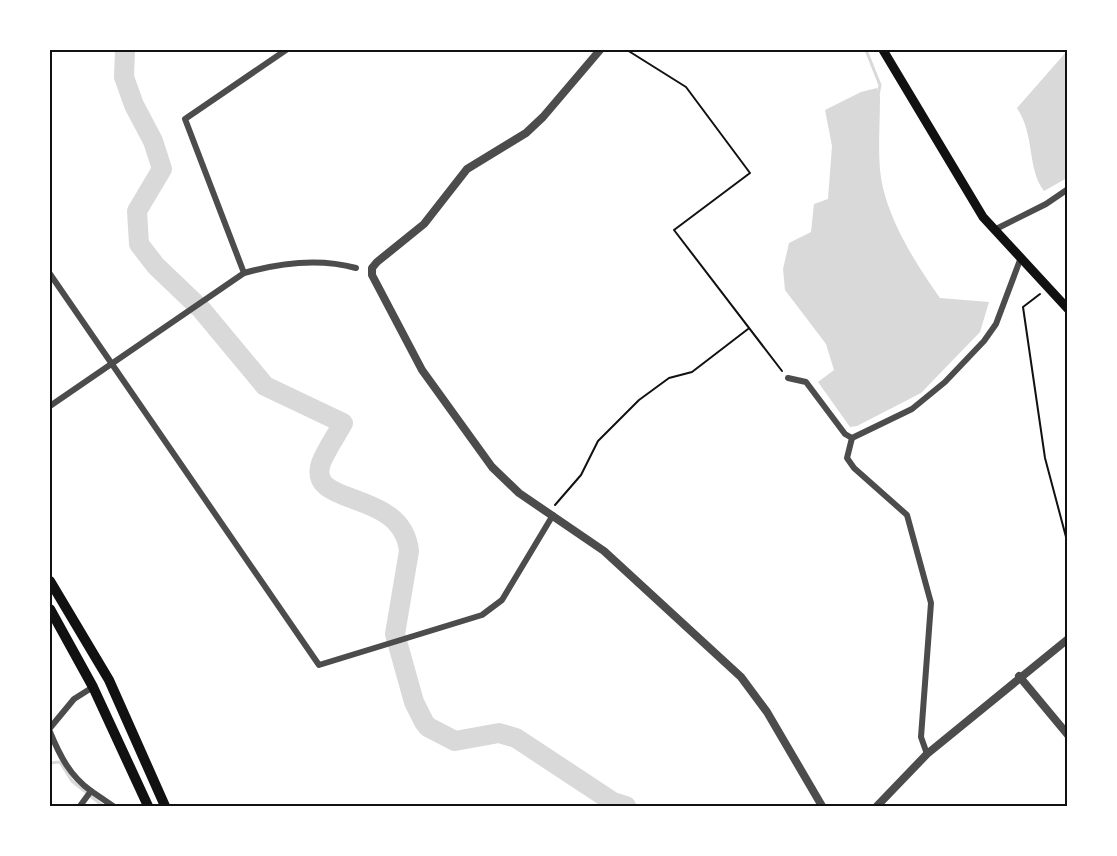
<svg xmlns="http://www.w3.org/2000/svg" width="1117" height="856" viewBox="0 0 1117 856" font-family="'Libre Baskerville',serif">
<style>
.water{fill:#d9d9d9}
.lines{fill:none;stroke-linecap:round;stroke-linejoin:round}
.stream{stroke:#d9d9d9;stroke-width:3}
.river{stroke:#d9d9d9;stroke-width:20}
.path{stroke:#111;stroke-width:2}
.minor{stroke:#4c4c4c;stroke-width:6}
.tertiary{stroke:#4c4c4c;stroke-width:8}
.secondary{stroke:#111;stroke-width:9}
.trunk{stroke:#111;stroke-width:10}
.neatline{fill:none;stroke:#111;stroke-width:2}
</style>
<rect width="100%" height="100%" fill="#fff"/>
<g class="water">
<path d="M 1067,51 L 1067,178 L 1044,191 C 1027,169 1035,135 1017,108 Z"/>
<path d="M 877,88 L 880,97 C 880,121 878,146 880,170 C 884,214 915,263 940,298 L 989,302 L 980,332 L 921,393 L 857,426 L 850,427 L 818,382 L 834,370 L 826,344 L 785,290 L 783,269 L 789,243 L 811,232 L 814,204 L 828,199 L 832,146 L 825,110 L 861,92 Z"/>
</g>
<g class="lines">
<g class="stream">
<path d="M 866,50 L 880,85 L 878,96"/>
<path d="M 892,50 L 908,50"/>
<path d="M 50,763 L 60,762 L 72,781 L 103,806"/>
</g>
<path class="river" d="M 125,50 L 124,77 L 134,105 L 153,141 L 162,169 L 137,211 L 139,244 L 156,266 L 201,309 L 265,386 L 343,423 C 336,436 326,450 321,463 C 306,509 402,487 409,551 L 395,634 L 414,702 L 424,722 L 428,727 L 455,741 L 499,733 L 516,738 L 613,802 L 626,806"/>
<g class="path">
<path d="M 627,50 L 686,87 L 750,173 L 674,230 L 782,371"/>
<path d="M 1040,294 L 1023,307 L 1045,458 L 1066,537 L 1068,552"/>
<path d="M 555,505 L 581,475 L 598,441 L 639,400 L 669,378 L 692,372 L 748,329"/>
</g>
<g class="minor">
<path d="M 994,230 L 1046,204 L 1068,189"/>
<path d="M 244,273 L 185,119 L 286,50"/>
<path d="M 50,274 L 319,665 L 482,615 L 502,600 L 553,515"/>
<path d="M 788,378 L 806,382 L 845,434 L 852,438"/>
<path d="M 50,406 L 244,273 C 279,263 320,258 356,268"/>
<path d="M 852,438 L 847,458 L 854,468 L 907,515 L 931,603 L 921,737 L 927,754"/>
<path d="M 852,438 L 912,409 L 945,382 L 984,341 L 996,324 L 1020,260"/>
<path d="M 50,728 L 74,699 L 93,687"/>
<path d="M 50,732 C 60,756 70,776 91,791 L 80,806"/>
<path d="M 91,791 L 113,806"/>
</g>
<g class="tertiary">
<path d="M 600,50 L 543,117 L 526,133 L 467,169 L 424,224 L 377,262 L 372,268 L 372,275 L 422,370 L 492,467 L 519,493 L 604,551 L 741,677 L 767,712 L 822,806"/>
<path d="M 1019,676 L 1068,735"/>
<path d="M 877,806 L 927,754 L 1068,639"/>
</g>
<path class="secondary" d="M 883,50 L 983,217 L 1068,309"/>
<g class="trunk">
<path d="M 50,581 L 109,680 L 165,806"/>
<path d="M 50,609 L 93,687 L 148,806"/>
</g>
</g>
<rect width="1117" height="856" fill="none" stroke="#ffffff" stroke-width="102"/>
<rect x="51" y="51" width="1015" height="754" class="neatline"/>
</svg>
